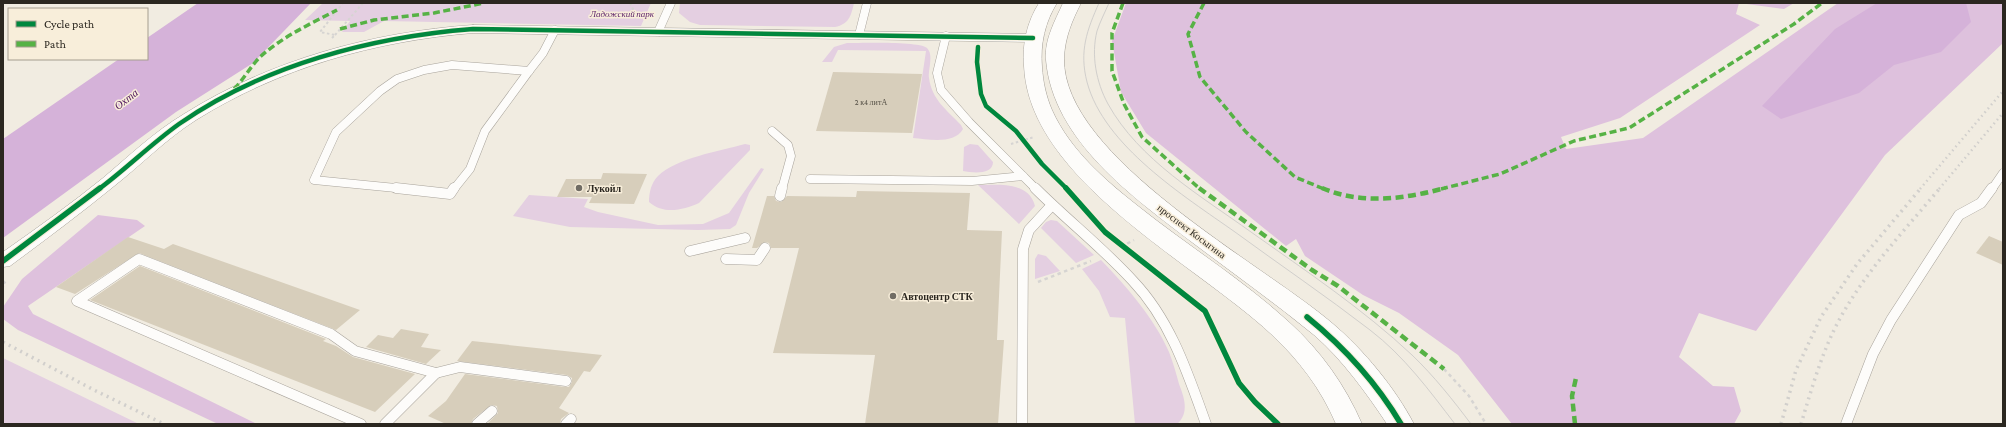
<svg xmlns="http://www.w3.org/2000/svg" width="2006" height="427" viewBox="0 0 2006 427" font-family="'Crimson Pro',serif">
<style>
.green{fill:#e4cfe1}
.forest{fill:#dec1dd}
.water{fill:#d5b2d9}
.building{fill:#d7cebb}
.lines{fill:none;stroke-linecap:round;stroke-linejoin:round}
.lane-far1-casing{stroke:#a8a39b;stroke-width:9}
.lane-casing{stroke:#a8a39b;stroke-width:11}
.street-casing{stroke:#a8a39b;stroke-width:1}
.primary-casing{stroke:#a8a39b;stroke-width:1}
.path-far1{stroke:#d6d4d2;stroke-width:2;stroke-dasharray:2.5 2.5;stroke-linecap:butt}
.path{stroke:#d6d4d2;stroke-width:2.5;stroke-dasharray:3.5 3.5;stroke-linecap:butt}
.lane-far1{stroke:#fdfcfa;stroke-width:8}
.lane{stroke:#fdfcfa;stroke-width:10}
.street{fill:#fdfcfa;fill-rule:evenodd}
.primary{fill:#fdfcfa;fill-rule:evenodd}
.tram{stroke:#d1cfcc;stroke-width:1}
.rail-far1{stroke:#d1cfcc;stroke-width:2.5;stroke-dasharray:1.5 3.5;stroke-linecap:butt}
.rail{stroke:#d1cfcc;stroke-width:3.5;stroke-dasharray:2 4.5;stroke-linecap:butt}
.quiet-far1{stroke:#56b245;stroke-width:3.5;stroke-dasharray:7 3.5;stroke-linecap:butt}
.quiet{stroke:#56b245;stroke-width:4.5;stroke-dasharray:8 4.5;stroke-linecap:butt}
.cycleway-far1-casing{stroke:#f8eeda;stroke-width:6}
.cycleway-casing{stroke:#f8eeda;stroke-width:8}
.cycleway-far1{stroke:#00873e;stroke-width:4.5}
.cycleway{stroke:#00873e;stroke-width:5.5}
.poi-dot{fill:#706c64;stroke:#f8eeda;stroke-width:1.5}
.labels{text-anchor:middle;stroke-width:3;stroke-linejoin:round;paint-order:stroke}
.number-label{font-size:8px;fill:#565147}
.far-park-label{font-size:9px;font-style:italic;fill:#5e246b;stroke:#f8eeda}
.poi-label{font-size:10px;font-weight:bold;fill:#2b2720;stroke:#f8eeda;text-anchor:start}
.street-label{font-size:10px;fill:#2b2720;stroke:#f8eeda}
.water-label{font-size:11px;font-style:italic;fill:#4f145c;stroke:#f8eeda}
</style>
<rect width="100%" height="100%" fill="#f1ece1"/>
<g class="green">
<path d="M 323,3 L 651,3 L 641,26 L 384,21 L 364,32 L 342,32 L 350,21 L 305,20 Z"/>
<path d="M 680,3 L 854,3 C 851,16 849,24 835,27 L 700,25 L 690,22 L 679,13 Z"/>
<path d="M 847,43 C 861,43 919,41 927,48 C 934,55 928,69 929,78 C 932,100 947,110 961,125 L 963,129 C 954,145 928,139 913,138 L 926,51 L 838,50 L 832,62 L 822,62 L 834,47 Z"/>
<path d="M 745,144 L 750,145 L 750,150 L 699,203 C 683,210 664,215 649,202 C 649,193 651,183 658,176 C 676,158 720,151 745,144 Z"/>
<path d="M 970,144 L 978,145 L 993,162 C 993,175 973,173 963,171 L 964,147 Z"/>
<path d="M 761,168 L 764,169 L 749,193 L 736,225 L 730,229 L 698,230 L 570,227 L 513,216 L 529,195 L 588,199 L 584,207 L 598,212 L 658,225 L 703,224 L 729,213 Z"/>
<path d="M 978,185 C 998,185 1029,181 1035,206 L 1019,224 Z"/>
<path d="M 1051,220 L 1057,221 L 1094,255 L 1076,263 L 1041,228 L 1046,222 Z"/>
<path d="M 1038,254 L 1046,256 L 1060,271 L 1035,279 L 1035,259 Z"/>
<path d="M 1101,260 C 1126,286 1154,318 1169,352 C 1173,362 1176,373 1179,384 C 1184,397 1190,413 1177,424 L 1135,424 L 1125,318 L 1110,317 L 1099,291 L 1082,269 Z"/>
<path d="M 3,358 L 139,424 L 3,424 Z"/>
</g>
<g class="forest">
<path d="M 1126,3 L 1794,3 L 1784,9 L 1739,3 L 1736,14 L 1760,25 L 1620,118 L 1561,137 L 1566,149 L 1643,138 L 1838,3 L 2003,3 L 2003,43 L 1885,155 L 1756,331 L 1699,313 L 1679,357 L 1713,386 L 1734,387 L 1741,411 L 1734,424 L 1512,424 L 1458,355 L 1399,313 L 1363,295 L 1305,256 L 1296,239 L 1286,246 L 1146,133 L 1121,92 L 1112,41 Z"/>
<path d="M 98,215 L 137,220 L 145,226 L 28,306 L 33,314 L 257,424 L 218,424 L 18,330 L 3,319 L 3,307 L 22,279 Z"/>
</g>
<g class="water">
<path d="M 198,3 L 311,3 L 253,63 L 176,112 L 3,238 L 3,139 L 119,59 L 147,59 L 147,38 Z"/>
<path d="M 1877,3 L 1966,3 L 1971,22 L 1941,52 L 1894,65 L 1859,93 L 1781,119 L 1762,106 L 1835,29 Z"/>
</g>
<g class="building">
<path d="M 833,72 L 922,74 L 912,133 L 816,131 Z"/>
<path d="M 603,173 L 647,174 L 634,204 L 589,203 L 592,197 L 557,197 L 566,179 L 601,179 Z"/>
<path d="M 857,191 L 970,193 L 967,230 L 1002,231 L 997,340 L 1004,340 L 998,424 L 865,424 L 875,355 L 773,353 L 799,248 L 771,248 L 769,243 L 765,242 L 757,248 L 752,248 L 767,196 L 774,196 L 776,201 L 781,202 L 787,196 L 856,197 Z"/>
<path d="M 1989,236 L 2003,242 L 2003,265 L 1976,253 Z"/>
<path d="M 128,237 L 164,249 L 173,244 L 360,310 L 336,330 L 139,253 L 75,294 L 56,287 Z"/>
<path d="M 140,266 L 326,339 L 323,341 L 336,346 L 353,357 L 415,374 L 375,412 L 90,300 Z"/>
<path d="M 401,329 L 429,334 L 421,347 L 441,350 L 426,364 L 366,347 L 378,335 L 393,338 Z"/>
<path d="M 472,341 L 602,355 L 590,372 L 584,371 L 559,408 L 569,413 L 561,419 L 560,424 L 487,424 L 498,413 L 497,406 L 491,405 L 473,419 L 471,424 L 446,424 L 428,416 L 446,401 L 465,374 L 565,387 L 569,387 L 572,382 L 572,378 L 567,375 L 457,361 Z"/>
</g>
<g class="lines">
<defs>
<g id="lane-far1">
<path d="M 658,32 L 671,3"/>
<path d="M 859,35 L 867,3"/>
<path d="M 946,36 L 937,73 L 941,90 L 969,122 L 1036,189"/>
<path d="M 529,71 L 543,53 L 555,30"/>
<path d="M 772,131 L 788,145 L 791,156 L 782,189"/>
<path d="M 810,179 L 972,181 L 1023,176"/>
<path d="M 406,189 L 314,180 L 336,132 L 380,91 L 397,79 L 424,70 L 452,65 L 529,71"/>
<path d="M 454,189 L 470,169 L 485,131 L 529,71"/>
<path d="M 1992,189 L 2003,173"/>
</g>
<g id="lane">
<path d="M 396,188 L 450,194 L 454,188"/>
<path d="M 1035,188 C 1067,220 1103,248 1133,281 C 1171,321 1188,374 1206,424"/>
<path d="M 780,196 L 782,188"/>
<path d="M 690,251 L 745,238"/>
<path d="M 726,259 L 757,260 L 765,248"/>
<path d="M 361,424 L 77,301 L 139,259 L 331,334 L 355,351 L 436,373 L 460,367 L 566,381"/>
<path d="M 385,424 L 436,373"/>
<path d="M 477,424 L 492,411"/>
<path d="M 566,424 L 571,419"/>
<path d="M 1022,424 L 1023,249 L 1029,230 L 1052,205"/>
<path d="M 1846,424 L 1873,354 L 1891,320 L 1959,215 L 1981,203 L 1992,188"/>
</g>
<path id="street" d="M 473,25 L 1033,34 L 1038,35 L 1040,38 L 1038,41 L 1033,42 L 473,33 C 375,41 279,68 196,120 C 166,139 141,165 113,187 C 80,214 45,240 10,266 L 3,267 L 3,252 C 37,228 71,204 103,178 C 129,156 154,132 184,114 C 270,60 372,32 473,25 Z"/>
<g id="primary">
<path d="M 1039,3 L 1057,3 C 1045,22 1040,44 1042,67 C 1043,82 1046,96 1052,110 C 1070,150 1105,180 1138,206 C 1188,246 1242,279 1289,322 C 1321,351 1345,385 1362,424 L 1336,424 C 1321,389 1299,360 1271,334 C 1195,263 1029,180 1024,66 C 1022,44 1027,22 1039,3 Z"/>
<path d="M 1063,3 L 1081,3 C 1072,21 1065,37 1064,58 C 1062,157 1263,264 1332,323 C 1364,350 1395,388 1414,424 L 1387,424 C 1367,394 1342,359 1314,335 C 1275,303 1234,274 1193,243 C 1134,198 1053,141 1046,60 C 1044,40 1055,21 1063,3 Z"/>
</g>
</defs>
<use href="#lane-far1" class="lane-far1-casing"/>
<use href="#lane" class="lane-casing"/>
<use href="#street" class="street-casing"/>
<use href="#primary" class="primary-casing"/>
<g class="path-far1">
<path d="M 630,3 L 637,17"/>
<path d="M 335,35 L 363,3"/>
<path d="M 332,38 L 335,35 L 320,32 L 343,3"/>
<path d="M 1011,144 L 1034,137"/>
</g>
<g class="path">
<path d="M 1121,247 L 1134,240"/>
<path d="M 3,281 L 6,284 L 3,286"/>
<path d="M 1038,282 L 1091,261"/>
<path d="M 1444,369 L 1469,396 L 1486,424"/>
</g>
<use href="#lane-far1" class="lane-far1"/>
<use href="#lane" class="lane"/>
<use href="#street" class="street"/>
<use href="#primary" class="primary"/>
<g class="tram">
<path d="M 1099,3 C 1087,30 1079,51 1087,82 C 1104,146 1184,196 1235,232 C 1280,265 1326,296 1370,330 C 1404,356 1429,390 1455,424"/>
<path d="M 1109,3 C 1105,12 1100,22 1097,31 C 1091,55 1096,82 1108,104 C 1139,160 1201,196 1251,232 C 1306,271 1363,309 1412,355 C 1434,376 1453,400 1471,424"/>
</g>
<g class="rail-far1">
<path d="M 1920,189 L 2003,91"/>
<path d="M 1939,189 L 2003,113"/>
</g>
<g class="rail">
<path d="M 3,342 L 94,390 L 164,424"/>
<path d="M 1781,424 L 1796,370 L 1821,317 L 1857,264 L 1921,188"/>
<path d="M 1801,424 C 1811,391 1821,355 1837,324 C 1863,274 1904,231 1940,188"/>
</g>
<g class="quiet-far1">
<path d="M 1123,3 L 1112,33 L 1112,71 L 1124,104 L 1142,137 L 1200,189"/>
<path d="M 1204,3 L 1188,34 L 1200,77 L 1246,132 L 1295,177 L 1324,189"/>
<path d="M 340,29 L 374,20 L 434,13 L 484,3"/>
<path d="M 234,89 C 244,79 250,67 260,57 C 282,37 310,24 337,10"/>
<path d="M 1441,189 L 1500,174 L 1574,141 L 1629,128 L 1794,24 L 1822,3"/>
</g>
<g class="quiet">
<path d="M 1199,188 L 1312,270 L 1338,286 L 1444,369"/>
<path d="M 1322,188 C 1361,205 1405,199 1445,188"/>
<path d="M 1575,424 L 1572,396 L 1576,378"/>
</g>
<defs>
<g id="cycleway-far1">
<path d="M 978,47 L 977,62 L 981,94 L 986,106 L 1016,131 L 1042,164 L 1067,189"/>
<path d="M 99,189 C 126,169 151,144 179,124 C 264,65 371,37 473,29 L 1033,38"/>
</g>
<g id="cycleway">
<path d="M 1066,188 L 1105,232 L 1205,311 L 1239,383 L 1255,402 L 1278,424"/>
<path d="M 3,261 L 100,188"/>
<path d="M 1307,317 C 1345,348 1376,382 1401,424"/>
</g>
</defs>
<use href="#cycleway-far1" class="cycleway-far1-casing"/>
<use href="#cycleway" class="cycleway-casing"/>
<use href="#cycleway-far1" class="cycleway-far1"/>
<use href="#cycleway" class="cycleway"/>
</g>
<g class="poi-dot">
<circle cx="579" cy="188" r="4"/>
<circle cx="893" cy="296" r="4"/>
</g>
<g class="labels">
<g class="number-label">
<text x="871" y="105">2 к4 литА</text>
</g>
<g class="far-park-label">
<text x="622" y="17">Ладожский парк</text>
</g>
<g class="poi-label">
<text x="587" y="192">Лукойл</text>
<text x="901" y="300">Автоцентр СТК</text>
</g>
<g class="street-label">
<text transform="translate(1192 231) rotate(37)" y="4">проспект Косыгина</text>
</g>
<g class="water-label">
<text transform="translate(126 99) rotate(-38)" y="4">Охта</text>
</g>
</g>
<rect width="2006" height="427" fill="none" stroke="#2b2720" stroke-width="8"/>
<rect x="8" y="8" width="140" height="52" fill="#f8eeda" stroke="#a69e90"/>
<rect x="16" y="21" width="20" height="6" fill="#00873e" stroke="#a69e90"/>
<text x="44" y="28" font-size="12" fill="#2b2720">Cycle path</text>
<rect x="16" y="41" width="20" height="6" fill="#56b245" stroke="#a69e90"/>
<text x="44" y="48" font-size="12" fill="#2b2720">Path</text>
</svg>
